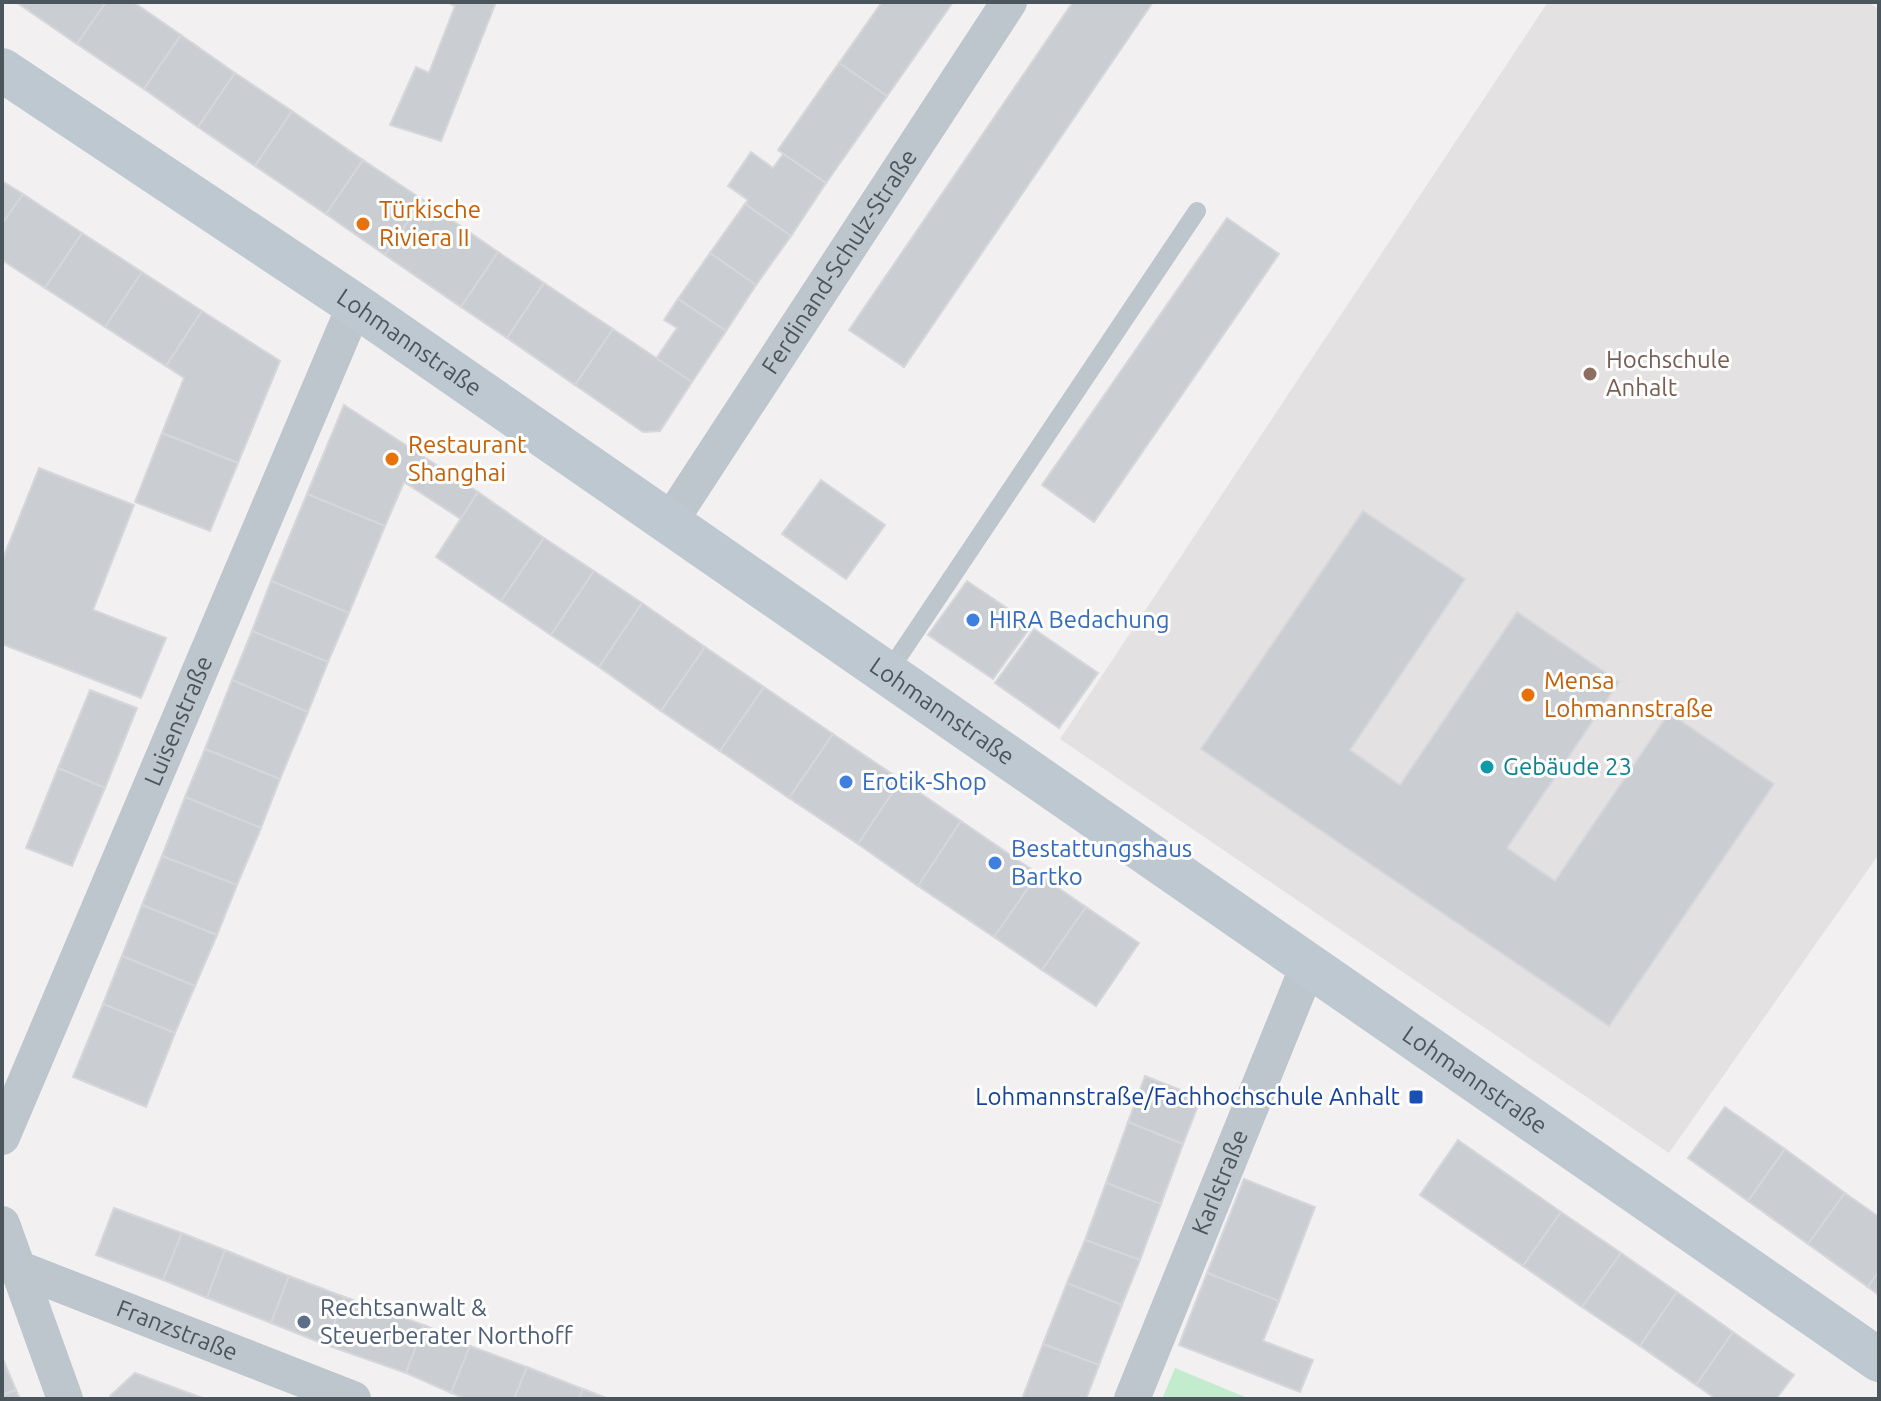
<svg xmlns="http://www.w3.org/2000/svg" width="1881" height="1401" viewBox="0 0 1881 1401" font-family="Ubuntu,sans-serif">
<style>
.education{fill:#e3e1e2}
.green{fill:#c3ecce}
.building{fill:#cacdd2;stroke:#d5d7db;stroke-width:2}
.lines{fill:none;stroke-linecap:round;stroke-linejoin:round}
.lane{stroke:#bdc6cc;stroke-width:18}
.street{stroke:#bdc6cc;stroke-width:36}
.secondary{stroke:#bec8d0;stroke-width:44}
.food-dot{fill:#e8710a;stroke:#fff;stroke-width:3}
.education-dot{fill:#8d6e63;stroke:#fff;stroke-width:3}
.shop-dot{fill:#3f7fe0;stroke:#fff;stroke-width:3}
.culture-dot{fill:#0f9aa8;stroke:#fff;stroke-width:3}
.transit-dot{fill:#1a4fb4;stroke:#fff;stroke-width:3}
.service-dot{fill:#5c6f8a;stroke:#fff;stroke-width:3}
.labels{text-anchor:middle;stroke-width:6;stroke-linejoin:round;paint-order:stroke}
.food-label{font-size:24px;fill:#c56008;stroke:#fff;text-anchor:start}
.street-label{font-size:24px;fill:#4a555c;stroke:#fff}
.education-label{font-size:24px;fill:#785e54;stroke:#fff;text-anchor:start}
.shop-label{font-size:24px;fill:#366cbe;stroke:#fff;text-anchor:start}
.culture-label{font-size:24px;fill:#0d838f;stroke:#fff;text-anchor:start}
.transit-label{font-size:24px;fill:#164399;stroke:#fff;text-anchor:end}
.service-label{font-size:24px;fill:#4e5e75;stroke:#fff;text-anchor:start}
</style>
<rect width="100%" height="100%" fill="#f2f0f1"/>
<path class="education" d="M 1548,2 L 1869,2 L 1879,10 L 1879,854 L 1669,1153 L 1060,739 Z"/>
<path class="green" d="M 1175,1368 L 1250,1399 L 1162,1399 Z"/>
<g class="building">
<path d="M 16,2 L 106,2 L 77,44 Z"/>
<path d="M 106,2 L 133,2 L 181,35 L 144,89 L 77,44 Z"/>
<path d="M 447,2 L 496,2 L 441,141 L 390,125 L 416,67 L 429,73 L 455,6 Z"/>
<path d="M 882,2 L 953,2 L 887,96 L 839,63 Z"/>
<path d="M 1073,2 L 1153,2 L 904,367 L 849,330 Z"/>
<path d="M 181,35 L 235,73 L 198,127 L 144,89 Z"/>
<path d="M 839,63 L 887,96 L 826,183 L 778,150 Z"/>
<path d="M 235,73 L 292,111 L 255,166 L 198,127 Z"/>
<path d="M 292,111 L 363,160 L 326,214 L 255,166 Z"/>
<path d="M 751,152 L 773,168 L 783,154 L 826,183 L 791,236 L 745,204 L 748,200 L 728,186 Z"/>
<path d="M 363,160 L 423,200 L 385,255 L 326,214 Z"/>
<path d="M 2,181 L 23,194 L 2,224 Z"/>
<path d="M 23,194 L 82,233 L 45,288 L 2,260 L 2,224 Z"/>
<path d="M 423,200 L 498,252 L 461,307 L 385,255 Z"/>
<path d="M 745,204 L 791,236 L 756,285 L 710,253 Z"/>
<path d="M 1227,218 L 1279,254 L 1094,522 L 1042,485 Z"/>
<path d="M 82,233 L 142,272 L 105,327 L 45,288 Z"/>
<path d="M 498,252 L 544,283 L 507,338 L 461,307 Z"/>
<path d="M 710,253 L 756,285 L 726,331 L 678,299 Z"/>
<path d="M 142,272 L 202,311 L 166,366 L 105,327 Z"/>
<path d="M 544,283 L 613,329 L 575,385 L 507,338 Z"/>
<path d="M 678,299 L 726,331 L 692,382 L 656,359 L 677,328 L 664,320 Z"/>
<path d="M 202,311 L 280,361 L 238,463 L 162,433 L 184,378 L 166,366 Z"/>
<path d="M 613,329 L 692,382 L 660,431 L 643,432 L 575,385 Z"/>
<path d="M 344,405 L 478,492 L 461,519 L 404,482 L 385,526 L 307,494 Z"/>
<path d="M 162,433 L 238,463 L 210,531 L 135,502 Z"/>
<path d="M 39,468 L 134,505 L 93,610 L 166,638 L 141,698 L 2,644 L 2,561 Z"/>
<path d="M 821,480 L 885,525 L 846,579 L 782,534 Z"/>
<path d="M 478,492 L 544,538 L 501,601 L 436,557 Z"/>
<path d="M 307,494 L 385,526 L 349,613 L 271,581 Z"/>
<path d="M 1363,511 L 1465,579 L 1350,750 L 1400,785 L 1517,612 L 1619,682 L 1507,848 L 1555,881 L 1669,713 L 1774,784 L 1609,1026 L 1201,749 Z"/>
<path d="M 544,538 L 594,571 L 551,635 L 501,601 Z"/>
<path d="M 594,571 L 642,603 L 599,667 L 551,635 Z"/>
<path d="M 271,581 L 349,613 L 328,662 L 252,631 Z"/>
<path d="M 967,581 L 1032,625 L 993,679 L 928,635 Z"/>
<path d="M 642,603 L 705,647 L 661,711 L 599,667 Z"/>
<path d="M 1034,629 L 1098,673 L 1059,728 L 995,683 Z"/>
<path d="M 252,631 L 328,662 L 308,712 L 232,680 Z"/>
<path d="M 705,647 L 764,687 L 720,751 L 661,711 Z"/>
<path d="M 232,680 L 308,712 L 280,779 L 205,749 Z"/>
<path d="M 764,687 L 833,734 L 789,798 L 720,751 Z"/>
<path d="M 90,690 L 137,708 L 105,788 L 58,768 Z"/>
<path d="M 833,734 L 901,780 L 858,844 L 789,798 Z"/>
<path d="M 205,749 L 280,779 L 261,828 L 185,797 Z"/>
<path d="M 58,768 L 105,788 L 72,866 L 26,848 Z"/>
<path d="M 901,780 L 961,821 L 918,886 L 858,844 Z"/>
<path d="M 185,797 L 261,828 L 237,885 L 162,856 Z"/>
<path d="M 961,821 L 1038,874 L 994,937 L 918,886 Z"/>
<path d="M 162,856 L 237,885 L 217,935 L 142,905 Z"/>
<path d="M 1038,874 L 1086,907 L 1042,970 L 994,937 Z"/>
<path d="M 142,905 L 217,935 L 195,986 L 122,956 Z"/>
<path d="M 1086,907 L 1139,943 L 1096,1006 L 1042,970 Z"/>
<path d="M 122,956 L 195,986 L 175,1033 L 103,1004 Z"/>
<path d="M 103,1004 L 175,1033 L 146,1107 L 73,1077 Z"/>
<path d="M 1145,1076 L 1201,1098 L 1183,1144 L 1128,1122 Z"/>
<path d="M 1725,1107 L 1785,1149 L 1748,1201 L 1688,1158 Z"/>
<path d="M 1128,1122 L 1183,1144 L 1161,1204 L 1106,1183 Z"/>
<path d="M 1458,1140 L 1561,1212 L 1523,1266 L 1420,1195 Z"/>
<path d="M 1785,1149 L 1845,1193 L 1808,1244 L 1748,1201 Z"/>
<path d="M 1244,1179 L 1315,1207 L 1279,1301 L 1207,1273 Z"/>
<path d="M 1106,1183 L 1161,1204 L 1140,1260 L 1085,1240 Z"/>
<path d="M 1845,1193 L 1879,1217 L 1879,1271 L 1868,1287 L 1808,1244 Z"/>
<path d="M 114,1208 L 182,1233 L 163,1280 L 96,1255 Z"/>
<path d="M 1561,1212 L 1621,1253 L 1582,1307 L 1523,1266 Z"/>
<path d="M 182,1233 L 225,1250 L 207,1298 L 163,1280 Z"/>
<path d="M 1085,1240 L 1140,1260 L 1122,1305 L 1067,1283 Z"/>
<path d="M 225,1250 L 289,1276 L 271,1323 L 207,1298 Z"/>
<path d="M 1621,1253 L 1677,1292 L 1640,1346 L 1582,1307 Z"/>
<path d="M 1879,1271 L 1879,1295 L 1868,1287 Z"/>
<path d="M 1207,1273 L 1279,1301 L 1263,1341 L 1313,1360 L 1300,1392 L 1179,1345 Z"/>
<path d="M 289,1276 L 345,1297 L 326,1345 L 271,1323 Z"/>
<path d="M 1067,1283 L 1122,1305 L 1099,1365 L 1043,1344 Z"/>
<path d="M 1677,1292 L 1733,1332 L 1696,1385 L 1640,1346 Z"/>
<path d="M 345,1297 L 424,1325 L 406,1373 L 326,1345 Z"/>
<path d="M 424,1325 L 470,1346 L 451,1393 L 406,1373 Z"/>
<path d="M 1733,1332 L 1794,1375 L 1776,1399 L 1716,1399 L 1696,1385 Z"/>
<path d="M 1043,1344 L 1099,1365 L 1086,1399 L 1022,1399 Z"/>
<path d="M 470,1346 L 527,1367 L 514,1399 L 466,1399 L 451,1393 Z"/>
<path d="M 2,1357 L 16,1390 L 2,1395 Z"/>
<path d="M 527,1367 L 583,1389 L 579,1399 L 514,1399 Z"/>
<path d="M 135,1373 L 205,1399 L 111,1399 L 110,1396 Z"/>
<path d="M 583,1389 L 609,1399 L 579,1399 Z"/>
<path d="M 16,1390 L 20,1399 L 2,1399 L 2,1395 Z"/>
</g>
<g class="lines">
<path class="lane" d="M 887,674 L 1197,211"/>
<g class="street">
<path id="s1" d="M 669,523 L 1009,2"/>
<path id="s2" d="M 2,1137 L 355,305"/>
<path d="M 2,1224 L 65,1399"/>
<path id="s3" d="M 2,1262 L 353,1399"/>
<path id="s4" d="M 1132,1399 L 1308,966"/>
</g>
<path class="secondary" id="s5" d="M 2,70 L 355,305 L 1879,1360"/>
</g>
<g class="food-dot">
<circle cx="363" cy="224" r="8"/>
<circle cx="392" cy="459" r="8"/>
<circle cx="1528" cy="695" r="8"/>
</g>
<circle class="education-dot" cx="1590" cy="374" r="8"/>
<g class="shop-dot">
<circle cx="973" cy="620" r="8"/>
<circle cx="846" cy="782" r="8"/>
<circle cx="995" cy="863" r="8"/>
</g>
<circle class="culture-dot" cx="1487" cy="767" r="8"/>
<rect class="transit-dot" x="1408" y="1089" width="16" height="16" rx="4"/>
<circle class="service-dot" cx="304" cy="1322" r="8"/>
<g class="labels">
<g class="food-label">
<text x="379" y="218">Türkische<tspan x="379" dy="28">Riviera II</tspan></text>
<text x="408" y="453">Restaurant<tspan x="408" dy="28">Shanghai</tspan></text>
<text x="1544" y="689">Mensa<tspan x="1544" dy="28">Lohmannstraße</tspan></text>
</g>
<g class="street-label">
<text dy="8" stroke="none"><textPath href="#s1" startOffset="312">Ferdinand-Schulz-Straße</textPath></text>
<text dy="8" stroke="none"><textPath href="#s5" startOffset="490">Lohmannstraße</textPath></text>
<text dy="8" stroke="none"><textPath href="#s5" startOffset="1138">Lohmannstraße</textPath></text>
<text dy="8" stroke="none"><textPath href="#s2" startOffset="452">Luisenstraße</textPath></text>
<text dy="8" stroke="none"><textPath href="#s5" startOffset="1786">Lohmannstraße</textPath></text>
<text dy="8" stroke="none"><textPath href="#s4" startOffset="234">Karlstraße</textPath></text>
<text dy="8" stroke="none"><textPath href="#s3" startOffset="188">Franzstraße</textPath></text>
</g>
<g class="education-label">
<text x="1606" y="368">Hochschule<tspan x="1606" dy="28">Anhalt</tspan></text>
</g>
<g class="shop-label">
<text x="989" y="628">HIRA Bedachung</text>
<text x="862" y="790">Erotik-Shop</text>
<text x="1011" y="857">Bestattungshaus<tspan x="1011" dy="28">Bartko</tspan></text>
</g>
<g class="culture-label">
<text x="1503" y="775">Gebäude 23</text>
</g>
<g class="transit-label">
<text x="1400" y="1105">Lohmannstraße/Fachhochschule Anhalt</text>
</g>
<g class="service-label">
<text x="320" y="1316">Rechtsanwalt &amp;<tspan x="320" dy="28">Steuerberater Northoff</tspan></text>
</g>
</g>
<rect width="1881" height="1401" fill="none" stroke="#4a555c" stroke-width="8"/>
</svg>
